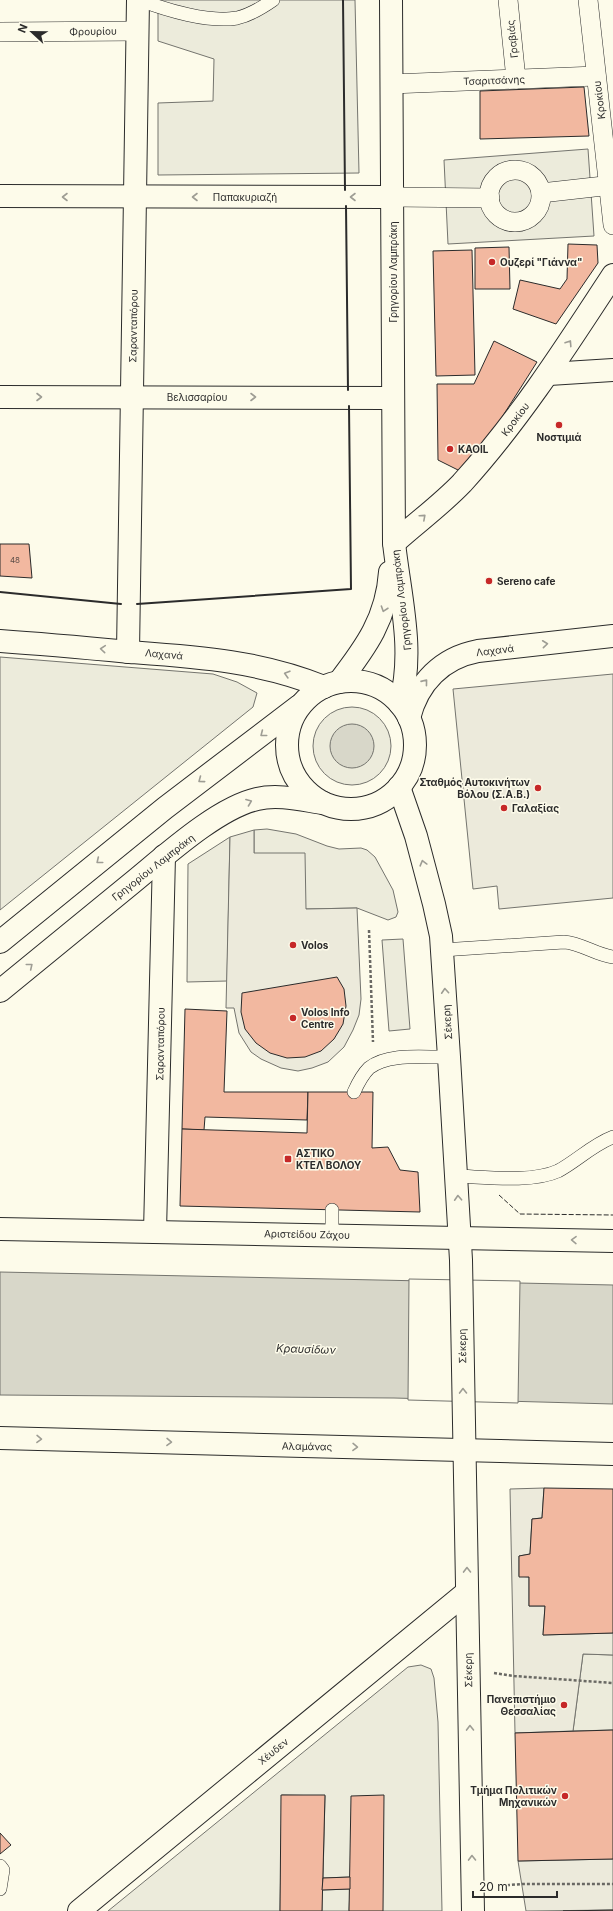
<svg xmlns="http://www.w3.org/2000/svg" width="613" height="1911" viewBox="0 0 613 1911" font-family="Inter,sans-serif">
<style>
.green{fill:#ecebdb;stroke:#74746e}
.parking{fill:#eceadb;stroke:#74746e}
.water{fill:#d8d7c9;stroke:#74746e}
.pier{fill:#fdfbea;stroke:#74746e}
.building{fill:#f2b8a0;stroke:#2b2b2b}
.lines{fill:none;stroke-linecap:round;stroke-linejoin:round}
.service-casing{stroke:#2b2b2b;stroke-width:14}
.pedestrian-casing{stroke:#2b2b2b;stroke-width:20}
.minor-casing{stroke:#2b2b2b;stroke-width:24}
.secondary-casing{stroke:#2b2b2b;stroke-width:24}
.path{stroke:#6a6964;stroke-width:2.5;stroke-dasharray:3 2;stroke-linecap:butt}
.service{stroke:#fdfbea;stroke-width:13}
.pedestrian{stroke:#fdfbea;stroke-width:19}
.minor{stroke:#fdfbea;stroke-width:22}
.secondary{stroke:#fdfbea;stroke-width:22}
.fence{stroke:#2b2b2b;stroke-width:1;stroke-dasharray:5 2;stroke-linecap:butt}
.wall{stroke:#2b2b2b;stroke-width:2}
.oneway{stroke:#9e9d94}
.poi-dot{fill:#c62828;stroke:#fdfbea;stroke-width:1.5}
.labels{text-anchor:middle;stroke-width:3;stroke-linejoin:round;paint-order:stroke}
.number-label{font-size:8px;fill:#5d4e48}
.street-label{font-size:10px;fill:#2b2b2b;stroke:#fdfbea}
.poi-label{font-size:10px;font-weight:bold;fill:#2b2b2b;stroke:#fdfbea;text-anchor:start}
.water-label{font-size:11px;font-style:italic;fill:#2b2b2b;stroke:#fdfbea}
</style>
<rect width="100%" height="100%" fill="#fdfbea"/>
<g class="green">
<path d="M 158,0 L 355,0 L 359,173 L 158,175 L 158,103 L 213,101 L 214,59 L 158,41 Z"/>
<path d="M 588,149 L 594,236 L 448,244 L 444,160 Z"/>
<path d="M 0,657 L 213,674 L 237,682 L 257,693 L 253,707 L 0,910 Z"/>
<circle cx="352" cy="746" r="39"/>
<path d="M 267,829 L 296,834 L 327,846 L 339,849 L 361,848 L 367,850 L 375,857 L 393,890 L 398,912 L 396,917 L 388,920 L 357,908 L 306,909 L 254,853 L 254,830 Z"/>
<path d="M 230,837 L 227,981 L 187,982 L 188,864 Z"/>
<path d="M 403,939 L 410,1029 L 389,1031 L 382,940 Z"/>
<path d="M 583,1654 L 613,1655 L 613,1730 L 573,1731 Z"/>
<path d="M 421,1665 L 431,1669 L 434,1678 L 438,1722 L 442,1911 L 383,1911 L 350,1877 L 323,1878 L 325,1796 L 282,1795 L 280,1911 L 108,1911 L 408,1667 Z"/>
<path d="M 350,1889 L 349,1911 L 322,1911 L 322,1890 Z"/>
</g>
<g class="parking">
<path d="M 613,674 L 613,898 L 499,909 L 497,886 L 473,889 L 453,689 Z"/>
<path d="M 254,830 L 254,853 L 305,853 L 306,909 L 357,908 L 361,999 L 359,1015 L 353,1030 L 344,1047 L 328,1062 L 312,1068 L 298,1071 L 281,1068 L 261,1059 L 251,1052 L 239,1033 L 234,1008 L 226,1008 L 230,837 Z"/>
<path d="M 544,1488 L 542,1518 L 532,1519 L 530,1554 L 519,1556 L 519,1576 L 529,1577 L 529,1606 L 545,1606 L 543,1635 L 613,1633 L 613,1655 L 583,1654 L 573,1731 L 515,1733 L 510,1489 Z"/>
<path d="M 613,1859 L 613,1910 L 526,1911 L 518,1861 Z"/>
</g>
<g class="water">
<circle cx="352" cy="746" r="22"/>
<path d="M 0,1272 L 613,1285 L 613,1404 L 394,1398 L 0,1395 Z"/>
</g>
<path class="pier" d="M 409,1279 L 520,1281 L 518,1403 L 408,1400 Z"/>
<g class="building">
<path d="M 584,87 L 589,136 L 480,139 L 480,91 Z"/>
<path d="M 568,244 L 597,245 L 598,263 L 556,324 L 513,309 L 520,280 L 560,289 L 567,279 Z"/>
<path d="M 509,247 L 510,289 L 475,289 L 475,248 Z"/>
<path d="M 472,250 L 475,375 L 436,376 L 433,251 Z"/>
<path d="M 494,341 L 537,362 L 466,474 L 438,460 L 437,384 L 474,384 Z"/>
<path d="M 0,544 L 29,544 L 32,578 L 0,576 Z"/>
<path d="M 337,977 L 344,989 L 346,1006 L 343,1024 L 334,1039 L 321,1051 L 305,1057 L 287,1058 L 270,1053 L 256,1043 L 245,1029 L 241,1012 L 242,993 Z"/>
<path d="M 185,1009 L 227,1011 L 224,1092 L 308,1092 L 307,1120 L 205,1117 L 204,1130 L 182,1129 Z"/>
<path d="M 308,1092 L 373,1092 L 372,1148 L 388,1147 L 400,1170 L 418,1172 L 420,1212 L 180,1206 L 182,1129 L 307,1133 Z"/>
<path d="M 544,1488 L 613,1489 L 613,1633 L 543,1635 L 545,1606 L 529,1606 L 529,1577 L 519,1577 L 519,1556 L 530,1554 L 532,1519 L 542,1518 Z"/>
<path d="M 613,1730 L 613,1859 L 518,1861 L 515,1733 Z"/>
<path d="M 281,1795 L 325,1795 L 322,1911 L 280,1911 Z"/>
<path d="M 384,1795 L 383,1911 L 349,1911 L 351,1796 Z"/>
<path d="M 0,1833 L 11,1845 L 0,1854 Z"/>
<path d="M 350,1877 L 350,1889 L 322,1890 L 323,1878 Z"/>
<path d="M 613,1910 L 613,1911 L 563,1911 Z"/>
</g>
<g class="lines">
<defs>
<g id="service">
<path d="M 140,0 C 166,10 209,23 237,18 C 250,15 263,7 273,0"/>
<path d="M 442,950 L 564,942 C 581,943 596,955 613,957"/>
<path d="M 354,1092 C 358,1083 362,1075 369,1068 C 389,1052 426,1058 449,1057"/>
<path d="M 456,1176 C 485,1177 532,1183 558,1171 C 577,1161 592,1145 613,1137"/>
<path d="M 332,1235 L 332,1210"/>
<path d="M 0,1866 L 3,1870 L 0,1889"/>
</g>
<g id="pedestrian">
<path d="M 508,0 L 516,79"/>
<path d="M 588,0 L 613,225"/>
<path d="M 0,32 L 138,31"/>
<path d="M 391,84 L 596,76"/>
<circle cx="515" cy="196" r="26"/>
<path d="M 541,193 L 613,185"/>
<path d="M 392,197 L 490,198"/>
</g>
<g id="minor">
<path d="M 0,196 L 392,197"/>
<path d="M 549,374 L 613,370"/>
<path d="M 0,397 L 393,398"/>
<path d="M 394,543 C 416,523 441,505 462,483 C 520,419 566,347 613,275"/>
<path d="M 0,641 C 43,644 87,648 130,652 C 198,657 260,661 324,687"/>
<path d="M 128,652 L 138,0"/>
<path d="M 409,718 C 418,682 442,658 478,651 L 613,636"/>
<path d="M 0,1229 L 613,1241"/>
<path d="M 155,1232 L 164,856"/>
<path d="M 0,1438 L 613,1454"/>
<path d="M 79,1911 L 467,1592"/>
</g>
<g id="secondary">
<path d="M 391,0 L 394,543 C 400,597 415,651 400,704"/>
<circle cx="351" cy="745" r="64"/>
<path d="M 339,682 C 366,647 387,618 390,572"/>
<path d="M 399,787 L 416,836 L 434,904 L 441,936 L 449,1057 L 461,1260 L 473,1911"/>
<path d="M 0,942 L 165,808 L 299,706"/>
<path d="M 0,991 C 44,955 88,919 132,883 C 164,857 217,808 257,799 C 278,794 302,800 323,803"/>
</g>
</defs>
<use href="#service" class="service-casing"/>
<use href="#pedestrian" class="pedestrian-casing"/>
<use href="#minor" class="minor-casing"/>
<use href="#secondary" class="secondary-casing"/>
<g class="path">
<path d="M 369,930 L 373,1042"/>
<path d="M 494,1673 L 514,1676 L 613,1683"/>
<path d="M 497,1886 L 522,1884 L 613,1884"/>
</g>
<use href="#service" class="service"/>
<use href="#pedestrian" class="pedestrian"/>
<use href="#minor" class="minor"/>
<use href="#secondary" class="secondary"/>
<path class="fence" d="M 499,1195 L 520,1214 L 613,1215"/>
<g class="wall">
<path d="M 343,0 L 345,190"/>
<path d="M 346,206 L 348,390"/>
<path d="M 0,592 L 121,604"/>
<path d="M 137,604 L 351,589 L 349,406"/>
</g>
</g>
<defs><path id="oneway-chevron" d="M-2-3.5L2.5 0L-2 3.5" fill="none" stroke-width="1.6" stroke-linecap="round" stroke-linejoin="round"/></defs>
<g class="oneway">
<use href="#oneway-chevron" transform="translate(65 197) rotate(-180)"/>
<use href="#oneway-chevron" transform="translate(195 197) rotate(-180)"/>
<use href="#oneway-chevron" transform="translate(353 197) rotate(-180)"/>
<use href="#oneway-chevron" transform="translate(569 343) rotate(-57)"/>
<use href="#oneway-chevron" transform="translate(39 397)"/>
<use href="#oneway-chevron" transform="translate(253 397)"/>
<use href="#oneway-chevron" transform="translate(423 517) rotate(-42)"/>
<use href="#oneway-chevron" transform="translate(384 609) rotate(109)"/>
<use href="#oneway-chevron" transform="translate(545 644) rotate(-6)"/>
<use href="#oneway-chevron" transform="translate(103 649) rotate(-175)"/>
<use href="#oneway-chevron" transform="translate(287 674) rotate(-164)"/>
<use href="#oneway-chevron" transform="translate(425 682) rotate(-51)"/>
<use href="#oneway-chevron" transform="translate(263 734) rotate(142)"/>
<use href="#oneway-chevron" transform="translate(201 780) rotate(143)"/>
<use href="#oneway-chevron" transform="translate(249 802) rotate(-21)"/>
<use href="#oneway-chevron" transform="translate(99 861) rotate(141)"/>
<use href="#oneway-chevron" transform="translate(423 863) rotate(-105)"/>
<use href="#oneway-chevron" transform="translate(30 966) rotate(-39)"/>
<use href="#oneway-chevron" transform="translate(445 991) rotate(-94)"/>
<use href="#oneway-chevron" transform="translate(458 1198) rotate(-93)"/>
<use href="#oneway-chevron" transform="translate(574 1240) rotate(-179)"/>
<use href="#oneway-chevron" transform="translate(463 1391) rotate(-91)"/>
<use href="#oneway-chevron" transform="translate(39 1439) rotate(1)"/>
<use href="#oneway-chevron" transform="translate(169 1442) rotate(1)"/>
<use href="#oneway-chevron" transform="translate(355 1447) rotate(1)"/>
<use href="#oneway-chevron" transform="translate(467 1570) rotate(-91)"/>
<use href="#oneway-chevron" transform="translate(470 1728) rotate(-91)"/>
<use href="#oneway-chevron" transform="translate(472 1858) rotate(-91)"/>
</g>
<g class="poi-dot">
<circle cx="492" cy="262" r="4"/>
<circle cx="559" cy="425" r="4"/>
<circle cx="450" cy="449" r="4"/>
<circle cx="489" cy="581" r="4"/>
<circle cx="538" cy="788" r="4"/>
<circle cx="504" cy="808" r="4"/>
<circle cx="293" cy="945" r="4"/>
<circle cx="293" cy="1018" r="4"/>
<rect x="284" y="1155" width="8" height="8" rx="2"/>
<circle cx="564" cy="1705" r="4"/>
<circle cx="565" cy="1796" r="4"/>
</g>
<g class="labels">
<g class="number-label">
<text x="15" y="563">48</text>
</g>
<g class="street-label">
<text transform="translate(93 31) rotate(-1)" y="4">Φρουρίου</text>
<text transform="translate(512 39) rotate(-96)" y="4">Γραβιάς</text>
<text transform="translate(494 80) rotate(-2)" y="4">Τσαριτσάνης</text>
<text transform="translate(599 100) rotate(-97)" y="4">Κροκίου</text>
<text x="245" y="201">Παπακυριαζή</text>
<text transform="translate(393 272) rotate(-90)" y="4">Γρηγορίου Λαμπράκη</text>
<text transform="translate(133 326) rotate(-89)" y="4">Σαρανταπόρου</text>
<text x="197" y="401">Βελισσαρίου</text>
<text transform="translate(515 419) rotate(-53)" y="4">Κροκίου</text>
<text transform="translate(401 600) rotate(-97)" y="4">Γρηγορίου Λαμπράκη</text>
<text transform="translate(495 650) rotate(-7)" y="4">Λαχανά</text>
<text transform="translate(164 654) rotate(5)" y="4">Λαχανά</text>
<text transform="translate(153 867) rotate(-38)" y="4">Γρηγορίου Λαμπράκη</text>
<text transform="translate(447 1022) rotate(-94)" y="4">Σέκερη</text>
<text transform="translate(160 1044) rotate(-89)" y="4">Σαρανταπόρου</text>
<text transform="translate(307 1234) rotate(1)" y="4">Αριστείδου Ζάχου</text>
<text transform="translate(462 1346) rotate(-91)" y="4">Σέκερη</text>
<text transform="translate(307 1446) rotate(1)" y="4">Αλαμάνας</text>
<text transform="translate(468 1670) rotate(-91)" y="4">Σέκερη</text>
<text transform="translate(273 1751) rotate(-39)" y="4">Χέυδεν</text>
</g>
<g class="poi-label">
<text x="500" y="266">Ουζερί "Γιάννα"</text>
<text x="559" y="441" text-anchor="middle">Νοστιμιά</text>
<text x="458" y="453">KAOIL</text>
<text x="497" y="585">Sereno cafe</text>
<text x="530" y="786" text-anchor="end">Σταθμός Αυτοκινήτων<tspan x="530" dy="12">Βόλου (Σ.Α.Β.)</tspan></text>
<text x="512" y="812">Γαλαξίας</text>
<text x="301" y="949">Volos</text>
<text x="301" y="1016">Volos Info<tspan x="301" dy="12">Centre</tspan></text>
<text x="296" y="1157">ΑΣΤΙΚΟ<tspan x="296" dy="12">ΚΤΕΛ ΒΟΛΟΥ</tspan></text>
<text x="556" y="1703" text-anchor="end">Πανεπιστήμιο<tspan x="556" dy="12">Θεσσαλίας</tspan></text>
<text x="557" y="1794" text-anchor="end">Τμήμα Πολιτικών<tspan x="557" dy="12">Μηχανικών</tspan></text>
</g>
<g class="water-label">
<text transform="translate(306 1349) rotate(2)" y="4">Κραυσίδων</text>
</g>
</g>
<g transform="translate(32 32) rotate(292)" stroke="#fdfbea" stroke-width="3" paint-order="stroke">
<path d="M0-3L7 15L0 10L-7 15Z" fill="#2b2b2b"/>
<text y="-6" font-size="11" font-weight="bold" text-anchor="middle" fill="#2b2b2b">N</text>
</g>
<path d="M473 1891v6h84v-6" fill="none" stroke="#2b2b2b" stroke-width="2"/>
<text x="479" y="1891" font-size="12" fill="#2b2b2b" stroke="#fdfbea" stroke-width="3" paint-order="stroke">20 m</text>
</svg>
